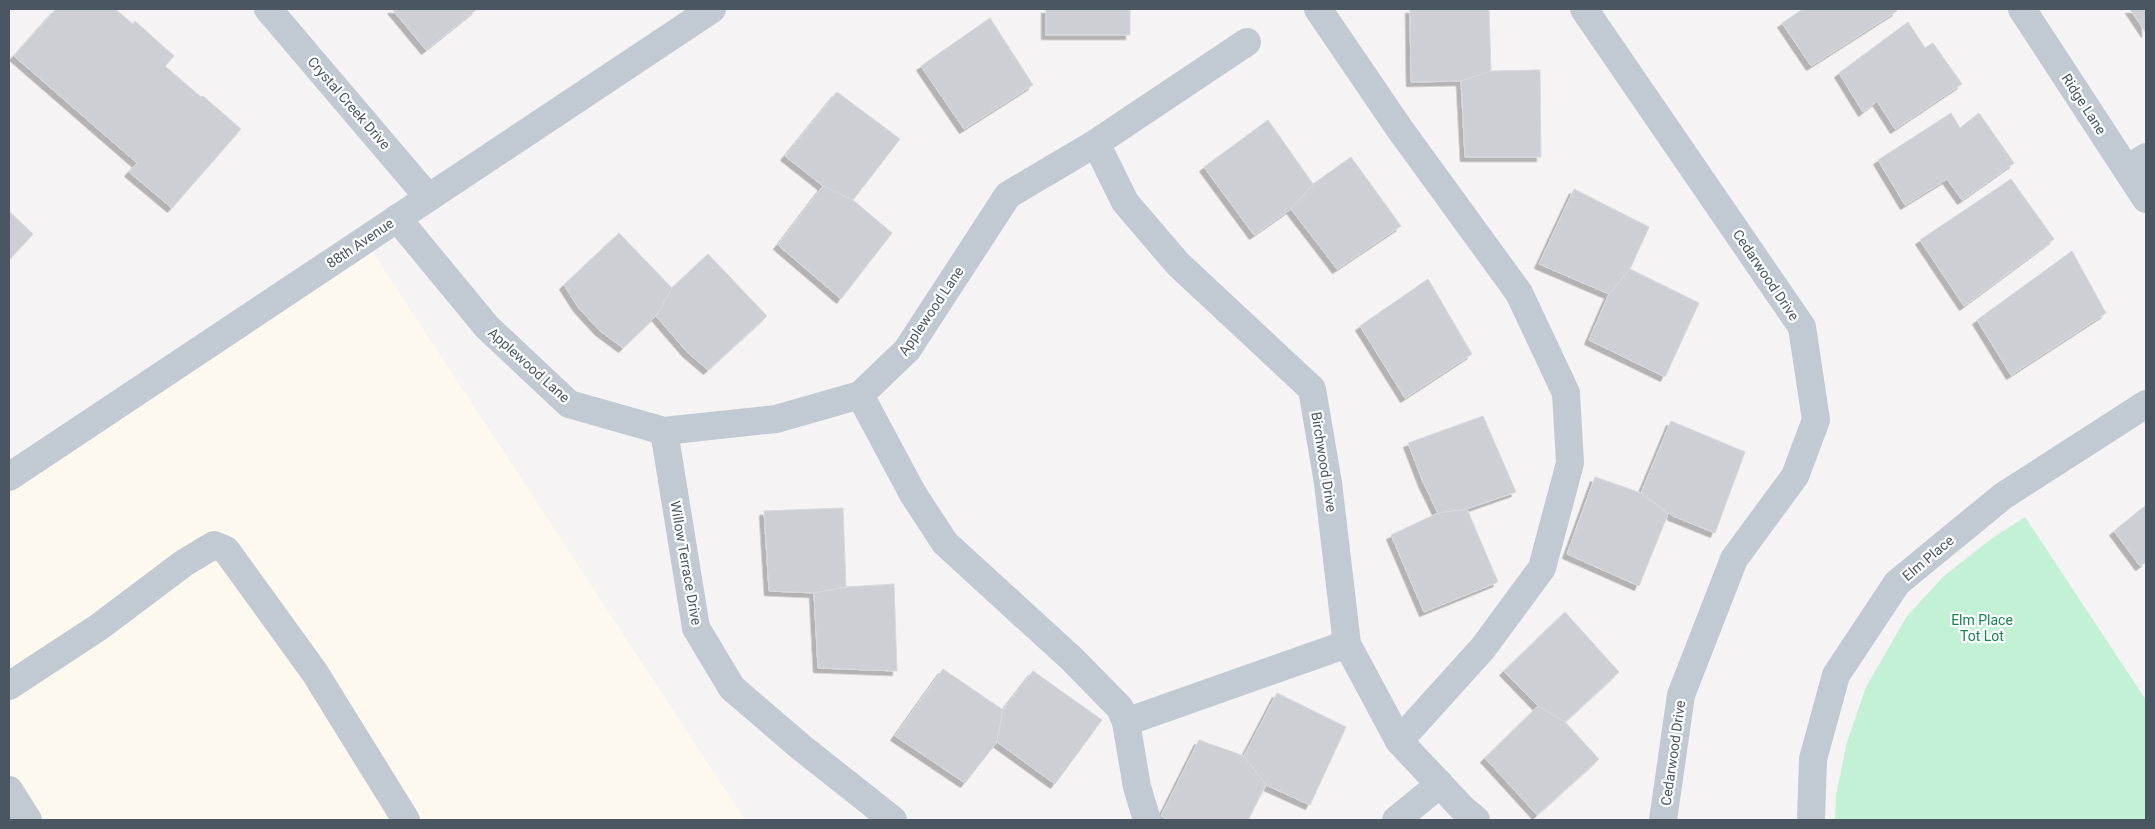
<svg xmlns="http://www.w3.org/2000/svg" width="2155" height="829" viewBox="0 0 2155 829" font-family="Roboto,sans-serif">
<style>
.commercial{fill:#fdf9ef}
.green{fill:#c3f1d5}
.building{fill:#cdcfd5;stroke:#d7d9de;filter:url(#shadow)}
.lines{fill:none;stroke-linecap:round;stroke-linejoin:round}
.minor{stroke:#c1cad2;stroke-width:28}
.labels{text-anchor:middle;stroke-width:4.5;stroke-linejoin:round;paint-order:stroke}
.street-label{font-size:14px;fill:#4a5661;stroke:#fff}
.park-label{font-size:14px;fill:#17864f;stroke:#fff}
</style>
<defs>
<filter id="shadow"><feDropShadow dx="-4.5" dy="4.5" stdDeviation="0" flood-color="#0004"/></filter>
</defs>
<rect width="100%" height="100%" fill="#f5f3f3"/>
<path class="commercial" d="M 370,248 L 745,820 L 9,820 L 9,488 Z"/>
<path class="green" d="M 2025,517 L 2146,700 L 2146,820 L 1835,820 L 1836,795 L 1847,742 L 1866,687 L 1907,616 L 1944,576 L 1991,539 Z"/>
<g class="building">
<path d="M 56,9 L 115,9 L 133,24 L 135,21 L 174,56 L 165,66 L 201,97 L 203,96 L 241,129 L 172,208 L 129,172 L 137,163 L 14,56 Z"/>
<path d="M 392,9 L 477,9 L 426,50 Z"/>
<rect x="1046" y="9" width="84" height="26"/>
<path d="M 1410,9 L 1489,9 L 1491,71 L 1461,81 L 1411,82 Z"/>
<path d="M 1803,9 L 1895,9 L 1897,11 L 1811,66 L 1782,23 Z"/>
<path d="M 2130,9 L 2146,9 L 2146,33 Z"/>
<path d="M 990,18 L 1033,85 L 964,129 L 921,66 Z"/>
<path d="M 1908,22 L 1925,48 L 1933,43 L 1962,84 L 1895,129 L 1877,101 L 1863,112 L 1839,73 Z"/>
<path d="M 1540,70 L 1541,157 L 1465,157 L 1461,81 L 1491,71 Z"/>
<path d="M 837,92 L 900,139 L 853,200 L 823,186 L 785,156 Z"/>
<path d="M 1951,113 L 1960,128 L 1979,113 L 2014,163 L 1962,200 L 1947,179 L 1905,205 L 1878,160 Z"/>
<path d="M 1268,120 L 1313,184 L 1291,209 L 1254,235 L 1204,167 Z"/>
<path d="M 1351,157 L 1401,226 L 1337,269 L 1291,209 L 1313,184 Z"/>
<path d="M 2011,179 L 2054,239 L 1964,306 L 1920,240 Z"/>
<path d="M 823,186 L 853,200 L 892,233 L 841,299 L 778,245 Z"/>
<path d="M 1574,189 L 1649,227 L 1630,269 L 1609,294 L 1539,264 Z"/>
<path d="M 9,211 L 33,234 L 9,260 Z"/>
<path d="M 619,233 L 672,288 L 656,316 L 623,348 L 599,330 L 578,307 L 564,285 Z"/>
<path d="M 2072,251 L 2106,313 L 2011,375 L 1977,320 Z"/>
<path d="M 708,254 L 767,316 L 708,370 L 687,352 L 656,316 L 672,288 Z"/>
<path d="M 1630,269 L 1699,303 L 1665,377 L 1589,340 L 1609,294 Z"/>
<path d="M 1428,279 L 1472,354 L 1405,398 L 1360,326 Z"/>
<path d="M 1483,416 L 1516,492 L 1467,509 L 1438,513 L 1423,482 L 1408,443 Z"/>
<path d="M 1671,421 L 1745,452 L 1715,533 L 1673,516 L 1641,493 Z"/>
<path d="M 1595,477 L 1641,493 L 1668,514 L 1639,586 L 1567,554 Z"/>
<path d="M 2146,505 L 2146,562 L 2140,566 L 2114,531 Z"/>
<path d="M 843,508 L 846,587 L 814,593 L 769,591 L 764,511 Z"/>
<path d="M 1467,509 L 1498,582 L 1424,612 L 1391,535 L 1438,513 Z"/>
<path d="M 894,584 L 897,671 L 818,668 L 814,593 L 846,587 Z"/>
<path d="M 1565,612 L 1619,672 L 1565,722 L 1538,706 L 1504,671 Z"/>
<path d="M 943,669 L 1003,710 L 997,742 L 965,783 L 895,736 Z"/>
<path d="M 1033,671 L 1102,720 L 1055,784 L 997,742 L 1003,710 Z"/>
<path d="M 1277,693 L 1346,727 L 1310,805 L 1266,785 L 1244,756 Z"/>
<path d="M 1538,706 L 1565,722 L 1599,759 L 1537,815 L 1485,758 Z"/>
<path d="M 1199,740 L 1244,756 L 1266,785 L 1248,820 L 1168,820 L 1161,816 Z"/>
</g>
<g class="lines">
<g class="minor">
<path d="M 268,9 L 428,197"/>
<path d="M 1318,9 L 1399,128 L 1519,293 L 1566,393 L 1570,463 L 1542,568 L 1483,648 L 1399,741"/>
<path d="M 1584,9 L 1802,327 L 1816,420 L 1795,476 L 1734,559 L 1681,695 L 1663,820"/>
<path d="M 2022,9 L 2146,199"/>
<path d="M 1096,143 L 1125,202 L 1178,264 L 1312,389 L 1328,483 L 1347,644 L 1399,741 L 1463,809 L 1476,820"/>
<path d="M 2127,169 L 2146,157"/>
<path d="M 397,218 L 487,327 L 569,404 L 664,431 L 776,419 L 860,395 L 907,350 L 1008,195 L 1096,143 L 1247,42"/>
<path d="M 860,395 L 913,494 L 945,543 L 1072,659 L 1120,708 L 1126,722"/>
<path d="M 664,431 L 696,628 L 732,688 L 802,748 L 893,820"/>
<path d="M 9,477 L 712,9"/>
<path d="M 9,686 L 99,627 L 184,563 L 214,545 L 226,550 L 315,673 L 406,820"/>
<path d="M 9,790 L 28,820"/>
<path d="M 1147,820 L 1137,787 L 1126,722 L 1347,644"/>
<path d="M 1396,820 L 1440,784"/>
<path d="M 1811,820 L 1813,759 L 1836,675 L 1897,583 L 2003,496 L 2146,404"/>
</g>
</g>
<g class="labels">
<g class="street-label">
<text transform="translate(349 103) rotate(49)" y="5">Crystal Creek Drive</text>
<text transform="translate(2084 104) rotate(57)" y="5">Ridge Lane</text>
<text transform="translate(360 243) rotate(-34)" y="5">88th Avenue</text>
<text transform="translate(1766 275) rotate(56)" y="5">Cedarwood Drive</text>
<text transform="translate(931 311) rotate(-56)" y="5">Applewood Lane</text>
<text transform="translate(529 365) rotate(42)" y="5">Applewood Lane</text>
<text transform="translate(1324 462) rotate(81)" y="5">Birchwood Drive</text>
<text transform="translate(1928 558) rotate(-40)" y="5">Elm Place</text>
<text transform="translate(686 563) rotate(80)" y="5">Willow Terrace Drive</text>
<text transform="translate(1673 753) rotate(-82)" y="5">Cedarwood Drive</text>
</g>
<g class="park-label">
<text x="1982" y="625">Elm Place<tspan x="1982" dy="16">Tot Lot</tspan></text>
</g>
</g>
<rect width="2155" height="829" fill="none" stroke="#4a5661" stroke-width="20"/>
</svg>
